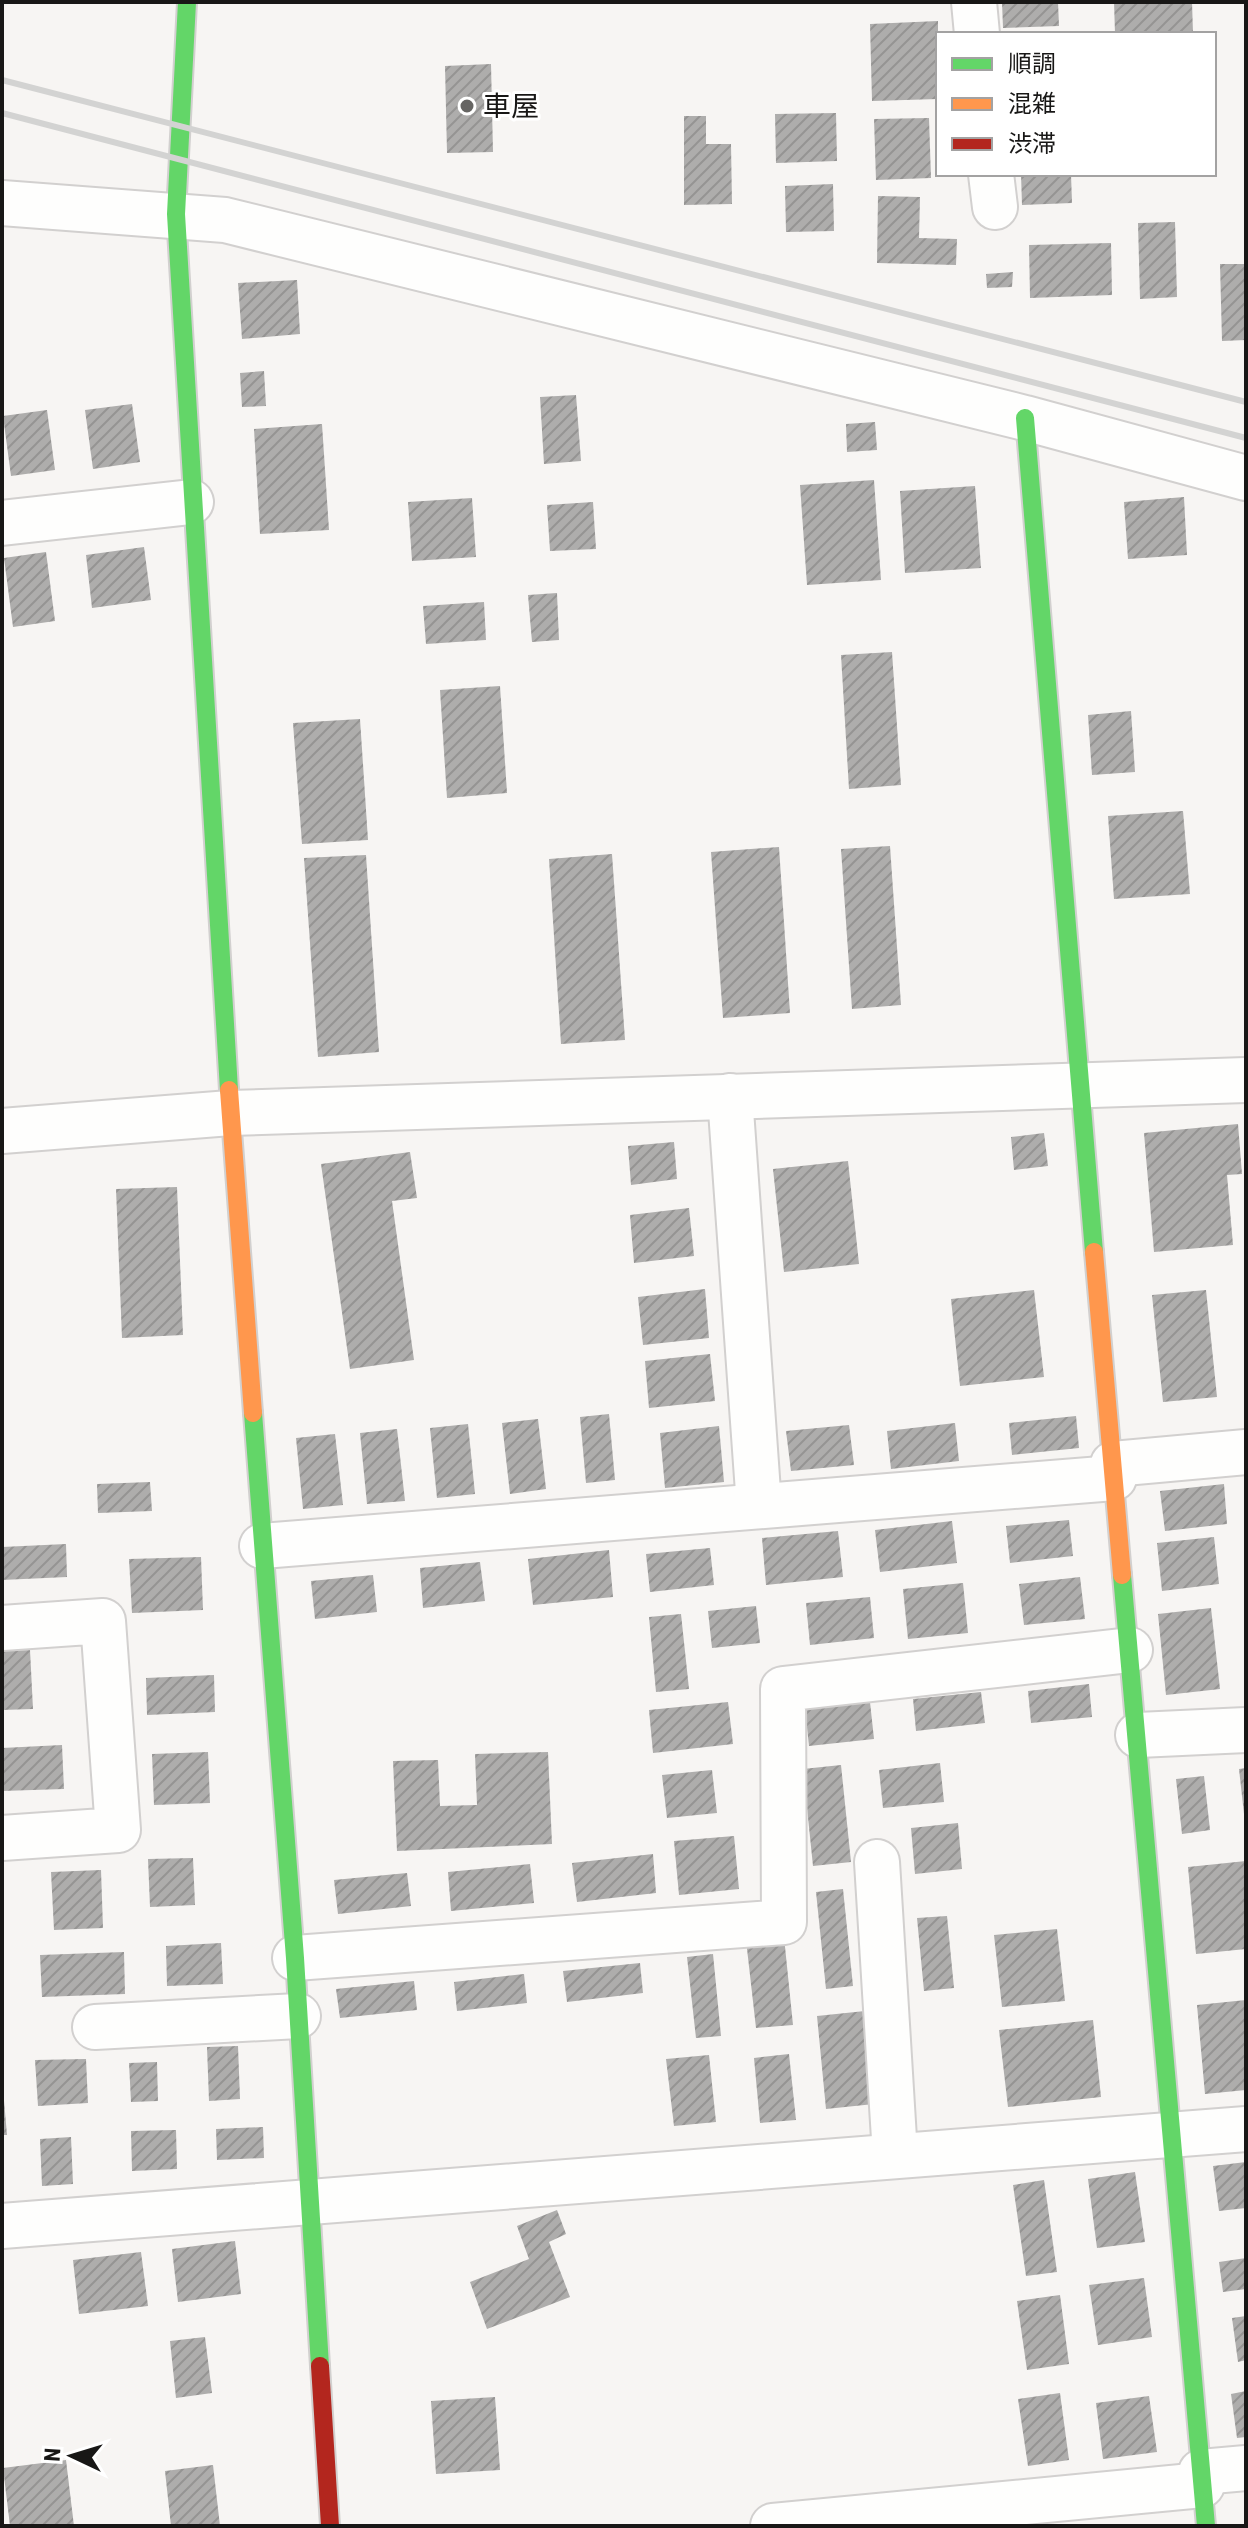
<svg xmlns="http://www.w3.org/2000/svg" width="1248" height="2528" viewBox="0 0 1248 2528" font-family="'Roboto Condensed','Noto Sans JP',sans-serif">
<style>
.building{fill:url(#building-hatch)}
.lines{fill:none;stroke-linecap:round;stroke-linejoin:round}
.street-casing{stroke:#d2d0cf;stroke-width:48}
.fast-casing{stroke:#d2d0cf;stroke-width:22}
.slow-casing{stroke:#d2d0cf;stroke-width:22}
.jam-casing{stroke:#d2d0cf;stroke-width:22}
.street{stroke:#fefefd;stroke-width:44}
.fast{stroke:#63d668;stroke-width:18}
.slow{stroke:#ff974d;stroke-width:18}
.jam{stroke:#b3261e;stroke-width:18}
.rail{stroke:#d3d3d2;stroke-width:6}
.poi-dot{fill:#666563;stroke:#fff;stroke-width:3}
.labels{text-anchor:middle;stroke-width:6;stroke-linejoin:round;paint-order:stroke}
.poi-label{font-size:28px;fill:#181716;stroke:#fff;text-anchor:start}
</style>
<defs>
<pattern id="building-hatch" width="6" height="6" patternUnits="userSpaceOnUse" patternTransform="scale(2)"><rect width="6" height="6" fill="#aeadac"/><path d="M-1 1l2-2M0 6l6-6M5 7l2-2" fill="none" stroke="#959493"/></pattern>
</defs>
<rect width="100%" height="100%" fill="#f7f5f3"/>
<g class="building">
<path d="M 1002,2 L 1058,2 L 1059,26 L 1003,28 Z"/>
<path d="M 1114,2 L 1192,2 L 1193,34 L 1115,34 Z"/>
<path d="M 938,21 L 938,99 L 872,101 L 870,24 Z"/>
<path d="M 491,64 L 493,152 L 447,153 L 445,66 Z"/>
<path d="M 836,113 L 837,161 L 776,163 L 775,114 Z"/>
<path d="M 684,116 L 706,116 L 706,144 L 731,144 L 732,204 L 684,205 Z"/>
<path d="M 929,118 L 931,178 L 876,180 L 874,119 Z"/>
<path d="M 1021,174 L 1071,174 L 1072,203 L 1022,205 Z"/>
<path d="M 833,184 L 834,231 L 786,232 L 785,186 Z"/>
<path d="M 878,196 L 920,197 L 919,238 L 957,239 L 956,265 L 877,263 Z"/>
<path d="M 1175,222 L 1177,297 L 1140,299 L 1138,223 Z"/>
<path d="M 1111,243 L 1112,295 L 1030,298 L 1029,245 Z"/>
<path d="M 1220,264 L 1246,264 L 1246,340 L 1222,341 Z"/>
<path d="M 1013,272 L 1012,287 L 987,288 L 986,274 Z"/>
<path d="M 297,280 L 300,334 L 242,339 L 238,283 Z"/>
<path d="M 264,371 L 266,406 L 242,407 L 240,373 Z"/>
<path d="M 576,395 L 581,461 L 544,464 L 540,397 Z"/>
<path d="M 132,404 L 140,462 L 93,469 L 85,410 Z"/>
<path d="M 47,410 L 55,470 L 11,476 L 3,416 Z"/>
<path d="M 875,422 L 877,450 L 847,452 L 846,424 Z"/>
<path d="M 322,424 L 329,530 L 260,534 L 254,429 Z"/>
<path d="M 874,480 L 881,580 L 807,585 L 800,485 Z"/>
<path d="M 975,486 L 981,568 L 905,573 L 900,491 Z"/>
<path d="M 1184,497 L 1187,555 L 1128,559 L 1124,502 Z"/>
<path d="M 472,498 L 476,557 L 412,561 L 408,502 Z"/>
<path d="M 593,502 L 596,549 L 550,551 L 547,505 Z"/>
<path d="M 144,547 L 151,600 L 92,608 L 86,555 Z"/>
<path d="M 46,552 L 55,621 L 13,627 L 4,558 Z"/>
<path d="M 557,593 L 559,640 L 532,642 L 528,595 Z"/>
<path d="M 484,602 L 486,640 L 426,644 L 423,606 Z"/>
<path d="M 892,652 L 901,785 L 849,789 L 841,655 Z"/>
<path d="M 500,686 L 507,793 L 447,798 L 440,690 Z"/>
<path d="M 1131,711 L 1135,772 L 1092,775 L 1088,715 Z"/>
<path d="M 360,719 L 368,840 L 302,844 L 293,723 Z"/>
<path d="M 1183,811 L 1190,894 L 1114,899 L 1108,816 Z"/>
<path d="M 890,846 L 901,1005 L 852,1009 L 841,849 Z"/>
<path d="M 779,847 L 790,1013 L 723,1018 L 711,852 Z"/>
<path d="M 612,854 L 625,1040 L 561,1044 L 549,859 Z"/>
<path d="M 366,855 L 379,1052 L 318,1057 L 304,858 Z"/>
<path d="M 1238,1124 L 1242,1174 L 1227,1175 L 1233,1245 L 1154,1252 L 1144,1133 Z"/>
<path d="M 1044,1133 L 1048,1166 L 1014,1170 L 1011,1137 Z"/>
<path d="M 674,1142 L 677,1179 L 631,1185 L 628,1146 Z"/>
<path d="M 410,1152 L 417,1198 L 392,1201 L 414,1360 L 350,1369 L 321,1164 Z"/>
<path d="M 848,1161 L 859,1264 L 784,1272 L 773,1169 Z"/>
<path d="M 177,1187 L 183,1335 L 122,1338 L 116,1189 Z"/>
<path d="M 689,1208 L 694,1256 L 634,1263 L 630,1215 Z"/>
<path d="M 705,1289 L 709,1338 L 643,1345 L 638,1297 Z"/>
<path d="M 1034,1290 L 1044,1377 L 960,1386 L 951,1299 Z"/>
<path d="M 1206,1290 L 1217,1397 L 1163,1402 L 1152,1295 Z"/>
<path d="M 710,1354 L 715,1401 L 649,1408 L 645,1361 Z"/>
<path d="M 609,1414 L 615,1480 L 586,1483 L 580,1417 Z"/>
<path d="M 1076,1416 L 1079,1448 L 1012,1455 L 1009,1423 Z"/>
<path d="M 538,1419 L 546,1489 L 510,1494 L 502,1423 Z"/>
<path d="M 955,1423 L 959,1461 L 891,1469 L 887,1431 Z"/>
<path d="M 468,1424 L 475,1494 L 437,1498 L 430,1428 Z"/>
<path d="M 849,1425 L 854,1465 L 791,1471 L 786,1431 Z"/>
<path d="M 719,1426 L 724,1482 L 665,1488 L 660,1433 Z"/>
<path d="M 397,1429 L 405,1501 L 367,1504 L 360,1433 Z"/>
<path d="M 335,1434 L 343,1505 L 303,1509 L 296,1438 Z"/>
<path d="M 150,1482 L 152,1511 L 98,1513 L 97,1484 Z"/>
<path d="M 1224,1484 L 1227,1524 L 1165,1531 L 1160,1491 Z"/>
<path d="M 1069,1520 L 1073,1556 L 1010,1563 L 1006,1526 Z"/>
<path d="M 952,1521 L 957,1563 L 880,1572 L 875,1530 Z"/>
<path d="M 838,1531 L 843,1577 L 766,1585 L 762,1538 Z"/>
<path d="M 1214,1537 L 1219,1584 L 1162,1591 L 1157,1543 Z"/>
<path d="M 66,1544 L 67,1577 L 2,1580 L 2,1547 Z"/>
<path d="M 710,1548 L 714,1585 L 650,1592 L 646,1554 Z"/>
<path d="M 609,1550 L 613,1597 L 533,1605 L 528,1559 Z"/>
<path d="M 201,1557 L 203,1610 L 132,1613 L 129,1559 Z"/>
<path d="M 480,1562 L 485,1601 L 423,1608 L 420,1568 Z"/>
<path d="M 373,1575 L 377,1612 L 315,1619 L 311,1581 Z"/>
<path d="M 1080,1577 L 1085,1619 L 1024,1625 L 1019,1584 Z"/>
<path d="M 963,1583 L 968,1633 L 908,1639 L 903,1589 Z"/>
<path d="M 870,1597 L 874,1638 L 810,1645 L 806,1603 Z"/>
<path d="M 756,1606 L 760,1643 L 712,1648 L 708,1611 Z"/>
<path d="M 1211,1608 L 1220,1689 L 1166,1695 L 1158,1614 Z"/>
<path d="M 681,1614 L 689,1689 L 656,1692 L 649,1617 Z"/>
<path d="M 30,1650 L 33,1709 L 2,1710 L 2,1651 Z"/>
<path d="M 214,1675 L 215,1712 L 147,1715 L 146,1678 Z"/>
<path d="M 1089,1684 L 1092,1717 L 1031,1723 L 1028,1691 Z"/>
<path d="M 981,1692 L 985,1723 L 916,1731 L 913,1699 Z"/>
<path d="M 728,1702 L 733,1744 L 653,1753 L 649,1710 Z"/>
<path d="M 870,1702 L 874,1739 L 809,1746 L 805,1709 Z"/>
<path d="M 62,1745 L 64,1789 L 2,1791 L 2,1748 Z"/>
<path d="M 208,1752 L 210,1803 L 154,1805 L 152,1754 Z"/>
<path d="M 548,1752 L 552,1844 L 397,1851 L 393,1761 L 438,1760 L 440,1806 L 477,1805 L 475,1754 Z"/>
<path d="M 940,1763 L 944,1802 L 883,1808 L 879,1770 Z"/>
<path d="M 841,1765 L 851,1862 L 813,1866 L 803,1769 Z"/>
<path d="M 1246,1768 L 1246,1814 L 1244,1814 L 1239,1769 Z"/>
<path d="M 712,1770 L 717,1813 L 667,1818 L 662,1775 Z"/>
<path d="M 1204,1776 L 1210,1830 L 1182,1834 L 1176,1779 Z"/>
<path d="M 958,1823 L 962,1869 L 915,1874 L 911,1828 Z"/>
<path d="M 734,1836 L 739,1889 L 679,1895 L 674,1841 Z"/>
<path d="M 653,1854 L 656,1893 L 577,1902 L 572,1863 Z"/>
<path d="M 193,1858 L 195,1905 L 150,1907 L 148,1859 Z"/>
<path d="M 1246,1861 L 1246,1949 L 1196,1954 L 1188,1867 Z"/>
<path d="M 530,1864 L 534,1903 L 451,1911 L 448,1872 Z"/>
<path d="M 101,1870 L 103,1928 L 54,1930 L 51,1872 Z"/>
<path d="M 407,1873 L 411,1906 L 338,1914 L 334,1880 Z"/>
<path d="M 843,1889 L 853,1986 L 826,1989 L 816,1892 Z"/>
<path d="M 947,1916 L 954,1988 L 924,1991 L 917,1918 Z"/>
<path d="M 1057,1929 L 1065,2001 L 1002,2007 L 994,1935 Z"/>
<path d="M 784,1937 L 793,2025 L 756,2028 L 746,1940 Z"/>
<path d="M 221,1943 L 223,1984 L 167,1986 L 166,1946 Z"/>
<path d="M 124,1952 L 125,1994 L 42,1997 L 40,1955 Z"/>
<path d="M 713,1954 L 721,2036 L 696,2038 L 687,1957 Z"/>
<path d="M 640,1963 L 643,1993 L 567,2002 L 563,1971 Z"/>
<path d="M 524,1974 L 527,2003 L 457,2011 L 454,1982 Z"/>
<path d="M 414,1981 L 417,2010 L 340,2018 L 336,1989 Z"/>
<path d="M 1246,2000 L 1246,2090 L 1205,2094 L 1197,2005 Z"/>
<path d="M 865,2011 L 874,2104 L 826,2109 L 817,2016 Z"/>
<path d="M 1093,2020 L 1101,2097 L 1008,2107 L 999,2030 Z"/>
<path d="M 238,2046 L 240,2099 L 209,2101 L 207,2047 Z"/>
<path d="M 789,2054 L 796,2120 L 760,2123 L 754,2058 Z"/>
<path d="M 709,2055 L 716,2122 L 674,2126 L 666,2059 Z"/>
<path d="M 86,2059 L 88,2103 L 38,2106 L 35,2060 Z"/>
<path d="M 157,2062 L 158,2101 L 131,2102 L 129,2063 Z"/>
<path d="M 2,2077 L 7,2135 L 2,2135 Z"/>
<path d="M 263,2127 L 264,2158 L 217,2160 L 216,2129 Z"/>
<path d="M 176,2130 L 177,2169 L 132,2171 L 131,2131 Z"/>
<path d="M 71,2137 L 73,2184 L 42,2186 L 40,2139 Z"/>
<path d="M 1246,2162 L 1246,2208 L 1219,2211 L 1213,2166 Z"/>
<path d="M 1135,2172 L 1145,2242 L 1097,2248 L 1088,2179 Z"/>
<path d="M 1044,2180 L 1057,2272 L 1026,2276 L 1013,2185 Z"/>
<path d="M 557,2210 L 566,2234 L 549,2242 L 570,2297 L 487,2329 L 470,2282 L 529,2259 L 517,2226 Z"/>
<path d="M 235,2241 L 241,2294 L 178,2302 L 172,2249 Z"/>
<path d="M 141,2252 L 148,2306 L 79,2314 L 73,2260 Z"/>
<path d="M 1246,2258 L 1246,2289 L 1223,2292 L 1219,2262 Z"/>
<path d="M 1144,2278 L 1152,2337 L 1098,2345 L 1089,2285 Z"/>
<path d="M 1060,2295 L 1069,2364 L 1027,2370 L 1017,2301 Z"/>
<path d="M 1246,2316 L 1246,2360 L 1238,2362 L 1232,2318 Z"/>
<path d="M 205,2337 L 212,2393 L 176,2398 L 170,2341 Z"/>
<path d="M 1246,2391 L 1246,2437 L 1237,2438 L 1231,2394 Z"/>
<path d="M 1060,2393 L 1069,2460 L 1028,2466 L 1018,2399 Z"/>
<path d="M 1149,2396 L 1157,2452 L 1103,2459 L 1096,2403 Z"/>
<path d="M 495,2397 L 500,2470 L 436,2474 L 431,2401 Z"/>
<path d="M 66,2460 L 74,2526 L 10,2526 L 3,2468 Z"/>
<path d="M 213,2465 L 220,2526 L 171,2526 L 165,2471 Z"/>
</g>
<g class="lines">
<defs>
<g id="street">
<path d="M 974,2 L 977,34"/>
<path d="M 991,174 L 995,207"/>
<path d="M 2,203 L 225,220 L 1025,418 L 1246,478"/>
<path d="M 2,523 L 191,502"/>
<path d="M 730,1096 L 759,1506"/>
<path d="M 2,1131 L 230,1113 L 1246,1080"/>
<path d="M 1113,1464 L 1246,1452"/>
<path d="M 262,1546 L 1114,1478"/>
<path d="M 2,1628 L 103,1621 L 118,1830 L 2,1838"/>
<path d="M 1138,1735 L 1246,1730"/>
<path d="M 877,1862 L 895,2155"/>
<path d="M 295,1958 L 784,1922 L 783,1689 L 1130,1650"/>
<path d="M 95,2027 L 298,2016"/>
<path d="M 2,2226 L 1246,2129"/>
<path d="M 1201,2472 L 1246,2468"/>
<path d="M 773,2526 L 1202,2485"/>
</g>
<g id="fast">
<path d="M 187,2 L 176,214 L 229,1090"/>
<path d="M 1025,418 L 1094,1252"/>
<path d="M 253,1413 L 295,1958 L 320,2366"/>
<path d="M 1122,1575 L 1206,2526"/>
</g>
<g id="slow">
<path d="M 229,1090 L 253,1413"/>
<path d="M 1094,1252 L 1122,1575"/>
</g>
<path id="jam" d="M 320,2366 L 330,2526"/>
</defs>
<use href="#street" class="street-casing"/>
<use href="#fast" class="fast-casing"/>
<use href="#slow" class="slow-casing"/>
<use href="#jam" class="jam-casing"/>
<use href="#street" class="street"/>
<use href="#fast" class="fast"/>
<use href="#slow" class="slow"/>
<use href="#jam" class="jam"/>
<g class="rail">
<path d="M 2,80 L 1246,402"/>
<path d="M 2,113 L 1246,438"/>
</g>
</g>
<circle class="poi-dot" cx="467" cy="106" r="8"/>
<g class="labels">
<g class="poi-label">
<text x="483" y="116">車屋</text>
</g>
</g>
<rect width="1248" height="2528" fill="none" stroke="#181716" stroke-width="8"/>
<rect x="936" y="32" width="280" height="144" fill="#ffffff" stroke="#a3a2a2" stroke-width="2"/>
<rect x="952" y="58" width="40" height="12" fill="#63d668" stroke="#a3a2a2" stroke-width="2"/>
<text x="1008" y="72" font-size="24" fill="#181716">順調</text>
<rect x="952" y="98" width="40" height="12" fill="#ff974d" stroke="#a3a2a2" stroke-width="2"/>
<text x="1008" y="112" font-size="24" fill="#181716">混雑</text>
<rect x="952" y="138" width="40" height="12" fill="#b3261e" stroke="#a3a2a2" stroke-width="2"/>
<text x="1008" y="152" font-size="24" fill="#181716">渋滞</text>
<g transform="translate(72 2456) rotate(274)" stroke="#ffffff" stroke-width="6" paint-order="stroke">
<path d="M0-6L14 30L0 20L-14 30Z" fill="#181716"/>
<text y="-12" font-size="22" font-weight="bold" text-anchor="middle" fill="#181716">N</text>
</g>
</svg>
